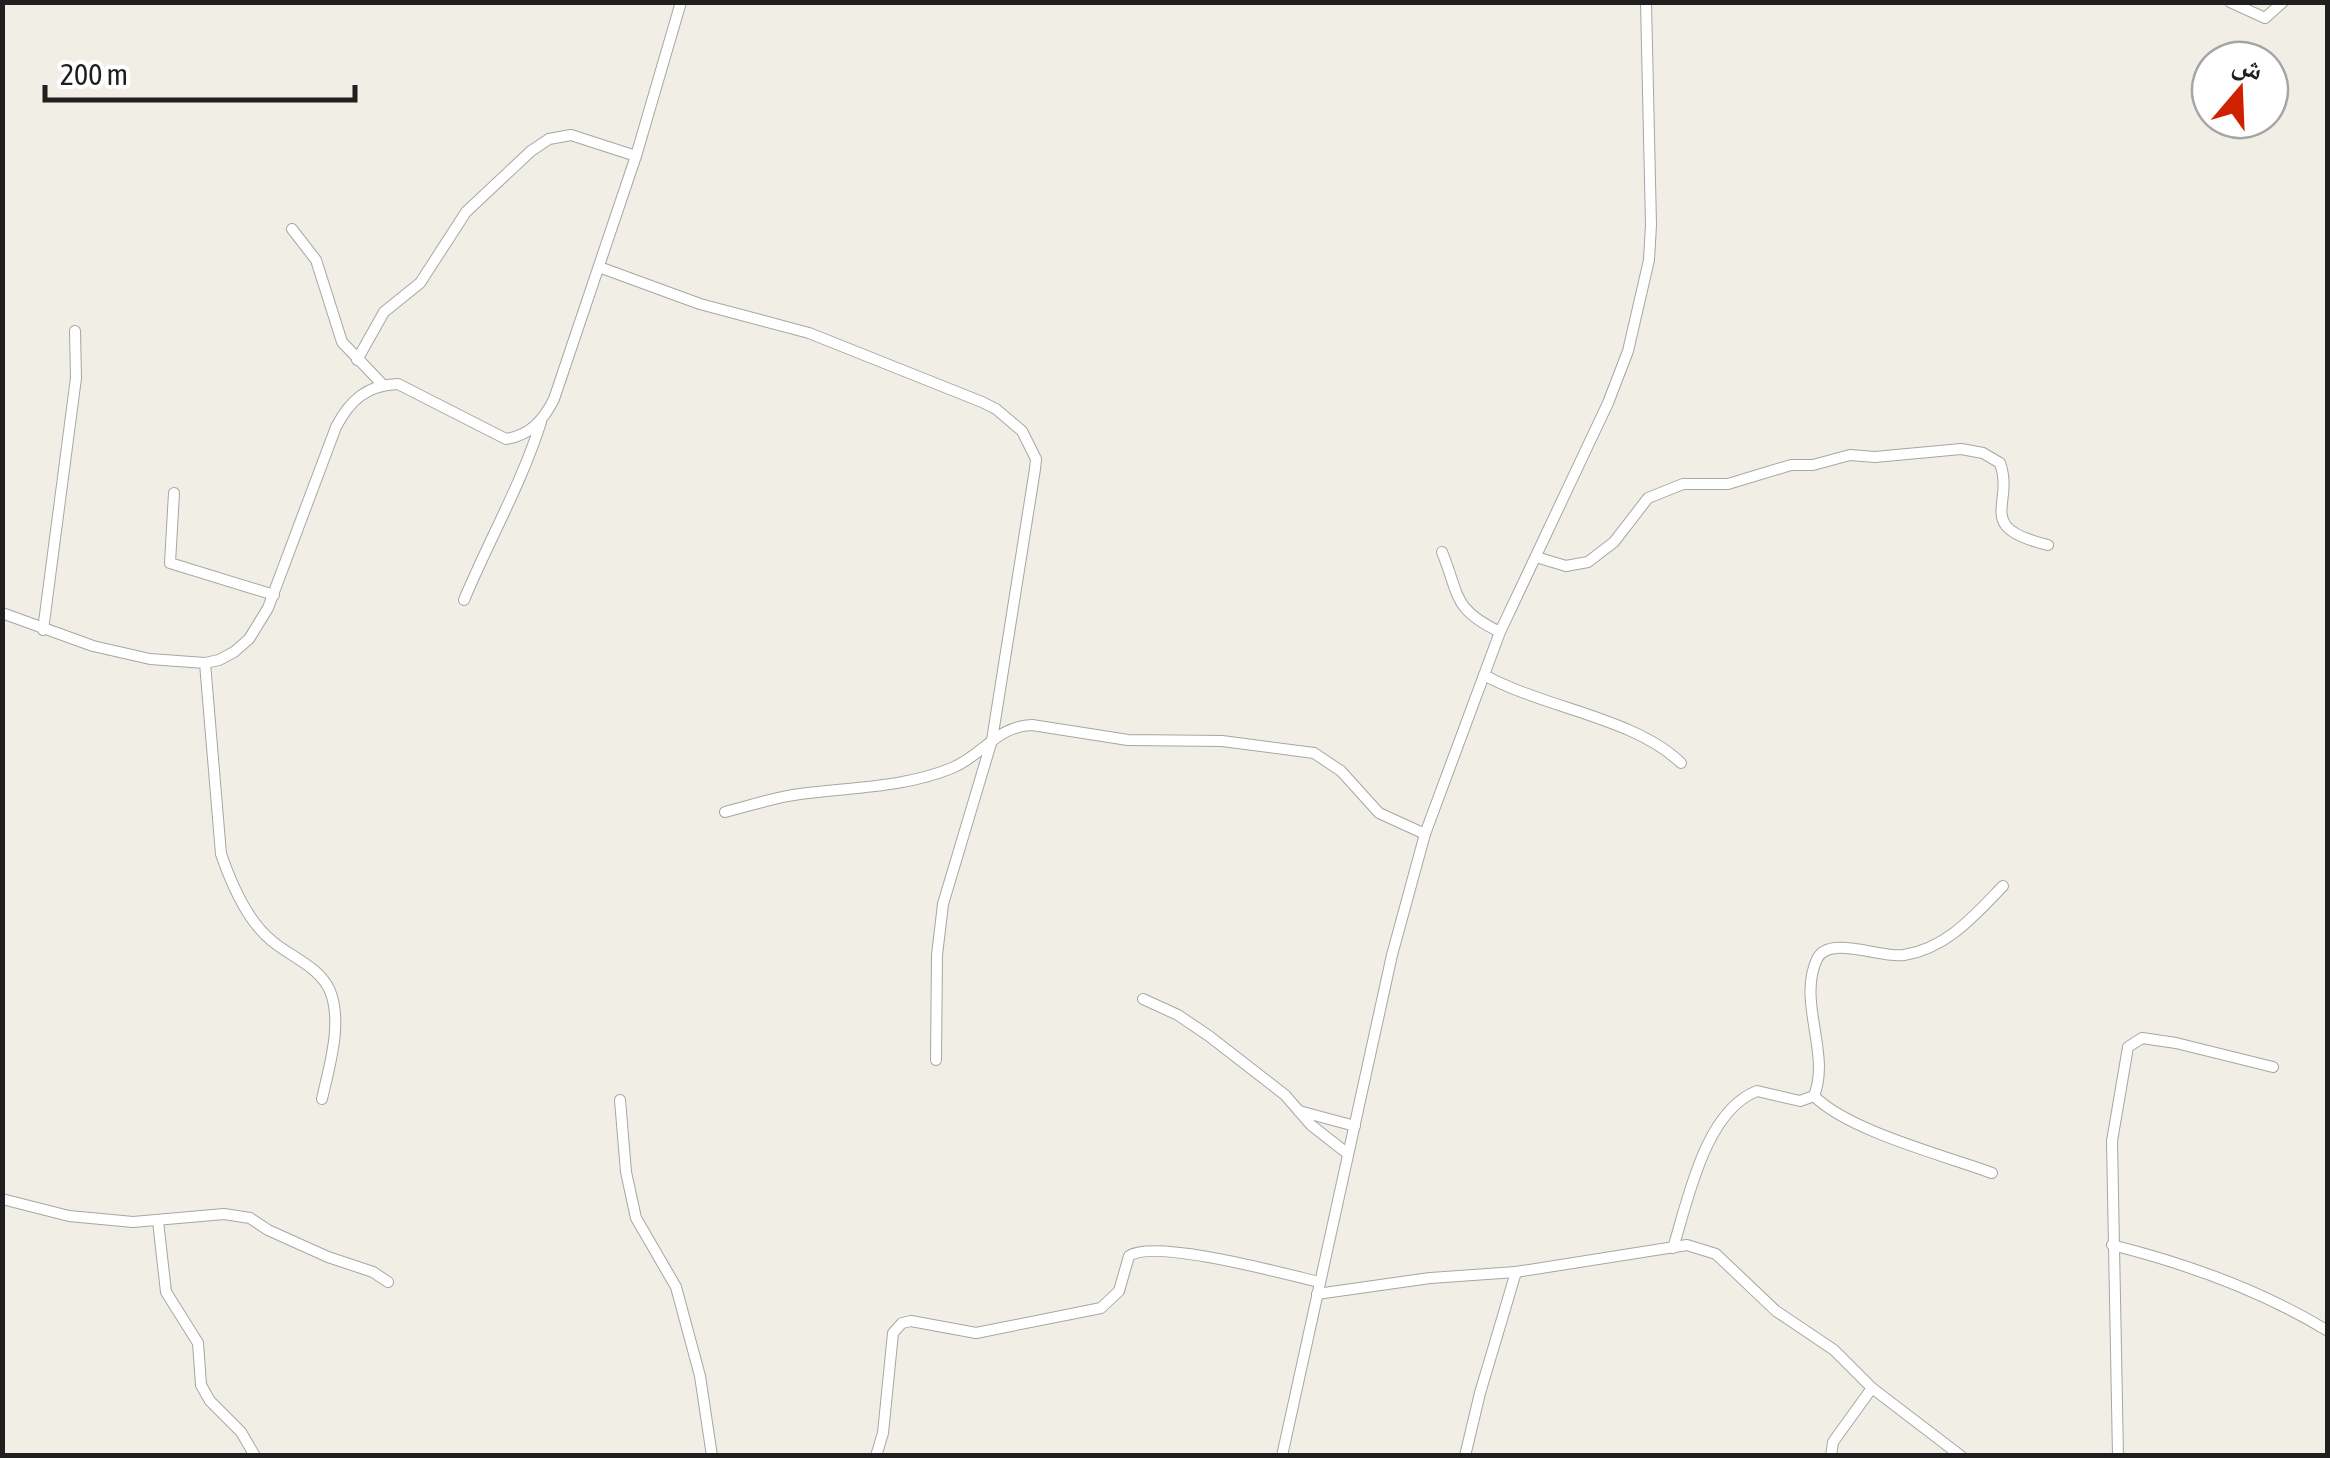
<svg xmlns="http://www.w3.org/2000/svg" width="2330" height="1458" viewBox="0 0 2330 1458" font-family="'Asap Condensed','Noto Naskh Arabic',sans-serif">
<rect width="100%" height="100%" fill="#f1efe5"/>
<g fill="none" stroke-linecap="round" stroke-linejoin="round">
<defs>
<g id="minor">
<polyline points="2230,2 2265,18 2283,2"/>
<polyline points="292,229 316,260 342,342 383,385"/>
<polyline points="599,267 700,304 809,333 982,402 996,409 1022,431 1036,459 1035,469 992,740 943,904 937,955 936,1060"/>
<polyline points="357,360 384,312 420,283 466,212 531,151 549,139 571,135 636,156"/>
<polyline points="174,493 170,563 274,595"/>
<path d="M 1442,552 C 1460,596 1452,609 1500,632"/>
<path d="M 1536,557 L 1566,566 L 1588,562 L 1614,542 L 1648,498 L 1683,484 L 1728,484 L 1791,465 L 1813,465 L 1850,455 L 1875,457 L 1961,449 L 1983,453 L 2000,463 C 2015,505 1973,527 2048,545"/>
<path d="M 464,600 C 489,540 521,485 541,422"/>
<path d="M 2,613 L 93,646 L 150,659 L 205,663 L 219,660 L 234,652 L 249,639 L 268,608 L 336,427 C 350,400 367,385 398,384 L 506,439 C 530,435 543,421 554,399 L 636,156 L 681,2"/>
<polyline points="43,630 76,378 75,331"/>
<path d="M 205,663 L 221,854 C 231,883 247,921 272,941 C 291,957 320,967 330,991 C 343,1023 329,1067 322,1099"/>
<path d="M 1484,675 C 1544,708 1635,718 1681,763"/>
<path d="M 725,812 C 749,806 775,797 800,794 C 851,787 903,788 952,768 C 983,755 997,726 1032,725 L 1128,740 L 1222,741 L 1314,753 L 1341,771 L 1379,813 L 1425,834"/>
<polyline points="1143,999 1178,1015 1209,1036 1285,1095 1311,1125 1348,1154"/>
<path d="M 1814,1096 C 1849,1131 1943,1155 1992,1173"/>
<polyline points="620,1100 626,1172 636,1218 676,1287 700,1376 712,1456"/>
<polyline points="1299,1111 1355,1126"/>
<polyline points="2,1199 69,1216 133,1222 224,1214 250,1218 268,1230 328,1257 373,1272 388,1282"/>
<polyline points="158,1221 166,1292 198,1343 201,1385 210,1401 241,1432 255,1456"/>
<path d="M 2112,1245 C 2188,1264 2261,1290 2328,1331"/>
<path d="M 1673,1248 C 1688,1200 1705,1111 1757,1091 L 1800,1101 L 1814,1096 C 1831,1053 1797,1002 1817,959 C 1829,934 1882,959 1904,955 C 1947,948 1974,916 2003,886"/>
<polyline points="1317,1294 1430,1278 1516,1272 1687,1245 1716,1254 1776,1311 1834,1350 1872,1388 1961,1456"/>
<path d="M 876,1456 L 883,1433 L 893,1333 L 902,1323 L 911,1321 L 976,1333 L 1101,1308 L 1119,1291 L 1129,1256 C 1154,1238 1285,1274 1319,1282"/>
<polyline points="1282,1456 1392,955 1425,834 1500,632 1608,403 1628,351 1649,260 1651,225 1646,2"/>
<polyline points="1465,1456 1480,1393 1516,1272"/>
<polyline points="1831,1456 1833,1442 1872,1388"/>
<polyline points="2118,1456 2112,1141 2128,1047 2142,1038 2176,1043 2273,1067"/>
</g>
</defs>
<use href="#minor" stroke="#a6a6a6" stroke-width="12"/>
<use href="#minor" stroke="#fff" stroke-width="10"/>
</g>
<rect width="2330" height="1458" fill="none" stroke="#1f1f1f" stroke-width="10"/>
<g transform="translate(2240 90) rotate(19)"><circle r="48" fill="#ffffff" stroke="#a5a5a5" stroke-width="2.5"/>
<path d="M0-8L18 38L0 25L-18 38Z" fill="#cf2100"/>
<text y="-15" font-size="28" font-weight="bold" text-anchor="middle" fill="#1f1f1f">ش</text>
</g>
<path d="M45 85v15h310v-15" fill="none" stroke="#1f1f1f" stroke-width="5"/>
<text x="60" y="85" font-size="30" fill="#1f1f1f" stroke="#ffffff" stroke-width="8" paint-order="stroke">200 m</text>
</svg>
